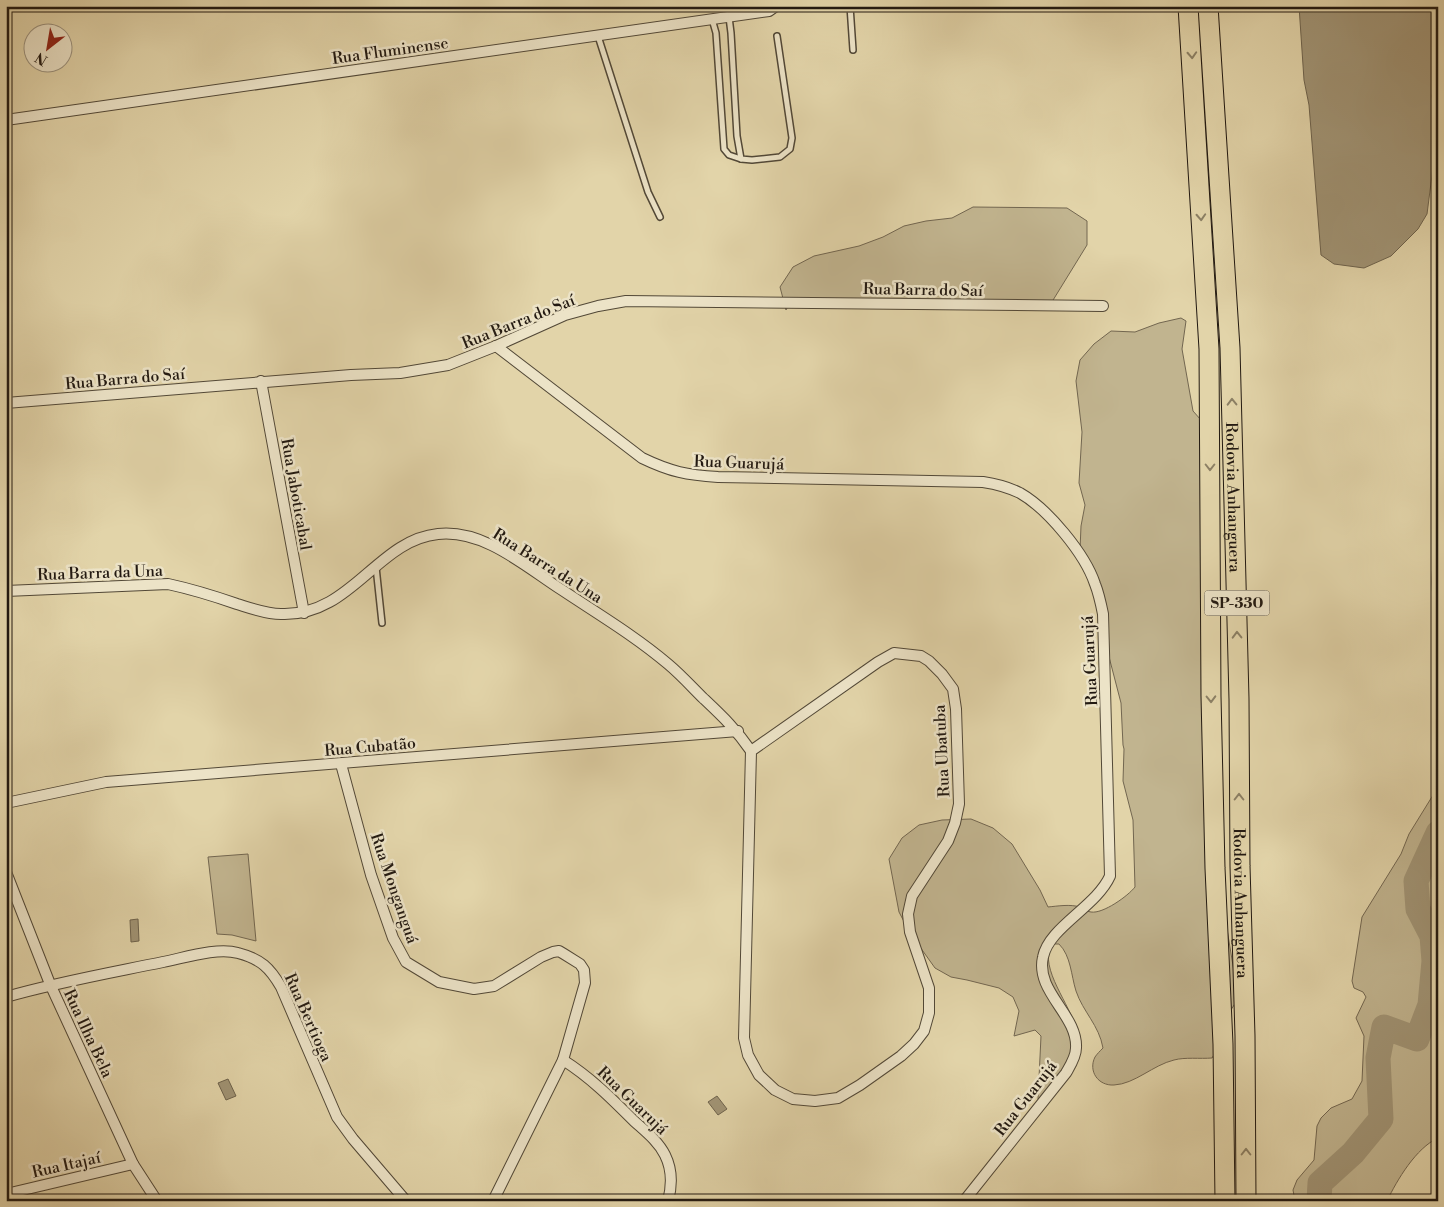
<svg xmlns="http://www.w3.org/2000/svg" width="1444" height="1207" viewBox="0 0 1444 1207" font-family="'Libre Bodoni',serif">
<rect width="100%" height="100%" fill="#e2d4a9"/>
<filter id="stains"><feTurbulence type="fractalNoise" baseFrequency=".004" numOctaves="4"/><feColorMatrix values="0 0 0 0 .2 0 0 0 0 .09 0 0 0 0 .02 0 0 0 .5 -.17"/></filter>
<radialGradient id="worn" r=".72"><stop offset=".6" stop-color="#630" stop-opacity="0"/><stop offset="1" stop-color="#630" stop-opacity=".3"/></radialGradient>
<g fill="#c1b48f" stroke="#726650">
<polygon points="973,207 1067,208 1087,221 1087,245 1050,305 788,306 786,310 780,287 793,267 814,256 859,246 883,237 904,226 926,221 952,218"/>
<path d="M 1181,318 L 1186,321 L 1182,349 L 1193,411 L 1201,420 L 1226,923 L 1237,990 L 1236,1002 L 1220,1027 L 1219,1046 L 1212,1058 C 1200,1059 1185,1057 1174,1060 C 1153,1065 1135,1084 1114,1085 C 1098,1086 1088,1071 1095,1057 C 1097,1054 1100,1051 1103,1048 C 1099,1025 1083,1012 1076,991 C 1071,975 1071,956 1059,944 L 1051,944 C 1039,970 1071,1004 1076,1030 C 1077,1037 1071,1057 1069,1064 C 1065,1075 1049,1091 1041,1101 L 1038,1099 L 1041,1036 L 1035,1030 L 1014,1036 L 1019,1011 L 1013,997 L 999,988 L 967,980 L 951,977 L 935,968 L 910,933 L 899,912 L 889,859 L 902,838 L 919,825 L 942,820 L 971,819 L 993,828 L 1012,844 L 1040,890 L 1048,907 C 1058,906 1070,904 1080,907 C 1083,908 1087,912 1091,912 C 1103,914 1128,896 1135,887 L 1133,820 L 1123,781 L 1124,749 L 1123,745 L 1121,703 L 1108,653 L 1099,644 L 1105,617 L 1080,550 L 1081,526 L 1085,505 L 1079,483 L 1082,432 L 1076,381 L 1080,360 L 1094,344 L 1111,331 L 1135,332 L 1159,323 Z"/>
<path d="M 1438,548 L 1438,623 C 1432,597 1428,573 1438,548 Z"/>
<path d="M 1438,787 L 1438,1138 C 1416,1148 1397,1180 1387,1201 L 1295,1201 L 1293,1190 L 1297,1180 L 1314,1160 L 1317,1126 L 1321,1118 L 1331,1108 L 1352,1099 L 1362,1081 L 1364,1036 L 1356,1018 L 1366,997 L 1363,992 L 1354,988 L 1352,981 L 1362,917 L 1401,854 L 1409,834 Z"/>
<polygon points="248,854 256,941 232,935 217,934 208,857"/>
</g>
<g fill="#a19475" stroke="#6e634d">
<polygon points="1299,6 1432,6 1436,74 1432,96 1435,116 1436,144 1427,214 1418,229 1391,256 1364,268 1334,264 1321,255 1309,105 1304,80"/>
<polygon points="138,919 139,941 131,942 130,920"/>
<polygon points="228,1079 236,1096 226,1100 218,1083"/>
<polygon points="717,1096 727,1109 718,1115 708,1102"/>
</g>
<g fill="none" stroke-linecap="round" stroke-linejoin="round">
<polyline stroke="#a19475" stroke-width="25" points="1319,1201 1320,1183 1353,1153 1381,1119 1378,1058 1384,1027 1417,1039 1430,1005 1434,961 1432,936 1418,909 1416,881 1438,833"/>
<defs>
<g id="service">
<polyline points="850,6 853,50"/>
<polyline points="729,17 731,33 737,136 741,159 752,160 780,157 790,149 792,138 777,36"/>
<polyline points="712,19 716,33 724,149 729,155 741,159"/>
<polyline points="598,36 648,192 660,217"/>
<polyline points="376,567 382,623"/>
</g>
<g id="minor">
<polyline points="6,120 769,11 776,6"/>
<path d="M 496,346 L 642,458 C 671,472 687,475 718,477 L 983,482 C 996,484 1008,487 1020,493 C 1048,509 1085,554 1095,584 C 1099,594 1101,604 1103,614 L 1110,876 C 1096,907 1049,927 1043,957 C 1035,992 1078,1015 1076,1048 C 1076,1057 1070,1066 1066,1073 L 964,1201"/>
<polyline points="261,381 304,613"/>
<polyline points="6,403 351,375 400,373 448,365 496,346 565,315 598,306 626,301 1103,306"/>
<path d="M 6,591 L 168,584 C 191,589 214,596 237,604 C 250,608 266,614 281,614 C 351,617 377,540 438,534 C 484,529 526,567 562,590 C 598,614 635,636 668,664 C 680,674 691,686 703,698 C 722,716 736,729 751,751"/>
<polygon points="894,653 921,656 929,661 942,674 953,689 956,709 959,804 955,823 948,841 912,896 908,914 910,932 929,988 929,1013 924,1031 914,1044 901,1056 860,1085 838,1098 815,1101 793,1099 775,1090 759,1075 748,1055 744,1038 751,751 878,662"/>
<polyline points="341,764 371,875 393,938 406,962 439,982 474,989 494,986 541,957 553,952 559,951 564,954 580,964 584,970 585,983 563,1060 493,1201"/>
<polyline points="6,803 106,782 738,731"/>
<polyline points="6,872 50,984 133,1164 157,1201"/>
<path d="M 6,997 C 58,982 110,973 163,962 C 184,958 217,947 238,953 C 261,959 270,968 281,987 L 337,1117 L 353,1139 L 406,1201"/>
<path d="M 563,1060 C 590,1077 611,1098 634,1121 C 645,1131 658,1141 665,1155 C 672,1169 672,1186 668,1201"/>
<polyline points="6,1194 133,1164"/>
</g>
<g id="motorway">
<polyline points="1188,6 1209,349 1211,696 1215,868 1223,1044 1225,1201"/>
<path id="s1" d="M 1208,6 L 1230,348 L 1239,699 L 1240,866 L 1245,1036 L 1246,1201"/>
</g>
</defs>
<use href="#service" stroke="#524837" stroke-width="8"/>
<use href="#minor" stroke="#524837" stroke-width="12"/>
<use href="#motorway" stroke="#221911" stroke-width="21"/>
<use href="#service" stroke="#ece3c7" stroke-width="5"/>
<use href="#minor" stroke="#ece3c7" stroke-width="10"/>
<use href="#motorway" stroke="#e2d4a9" stroke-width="19"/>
</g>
<defs><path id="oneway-chevron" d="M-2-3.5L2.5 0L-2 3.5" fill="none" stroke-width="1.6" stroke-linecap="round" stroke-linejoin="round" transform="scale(1.25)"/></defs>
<g stroke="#8c8065">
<use href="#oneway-chevron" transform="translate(1192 55) rotate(87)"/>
<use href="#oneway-chevron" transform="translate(1201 217) rotate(87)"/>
<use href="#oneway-chevron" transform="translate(1232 402) rotate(-91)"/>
<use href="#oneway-chevron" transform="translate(1210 467) rotate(90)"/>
<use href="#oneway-chevron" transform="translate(1237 635) rotate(-91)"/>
<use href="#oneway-chevron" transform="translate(1211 699) rotate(89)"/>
<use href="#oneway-chevron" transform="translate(1239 797) rotate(-90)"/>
<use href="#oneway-chevron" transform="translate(1246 1152) rotate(-90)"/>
</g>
<g text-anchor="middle" stroke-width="5" stroke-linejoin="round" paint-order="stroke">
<rect fill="#ece3c7" stroke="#5f5648" stroke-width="1" x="1204.5" y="590.5" width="65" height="25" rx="4"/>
<g font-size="15" font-weight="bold" fill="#221911">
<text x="1237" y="608">SP-330</text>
</g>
<g font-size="16" fill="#221911" stroke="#ece3c7">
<text transform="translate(390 50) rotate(-8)" y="6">Rua Fluminense</text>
<text transform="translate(923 289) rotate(1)" y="6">Rua Barra do Saí</text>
<text transform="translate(518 321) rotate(-22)" y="6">Rua Barra do Saí</text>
<text transform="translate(125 378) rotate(-5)" y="6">Rua Barra do Saí</text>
<text transform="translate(739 462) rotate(2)" y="6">Rua Guarujá</text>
<text transform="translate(297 494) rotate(80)" y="6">Rua Jaboticabal</text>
<text dy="6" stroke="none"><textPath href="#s1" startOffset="492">Rodovia Anhanguera</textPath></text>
<text transform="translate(548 565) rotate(32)" y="6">Rua Barra da Una</text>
<text transform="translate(100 572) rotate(-2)" y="6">Rua Barra da Una</text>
<text transform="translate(1089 661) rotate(-93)" y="6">Rua Guarujá</text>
<text transform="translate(370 746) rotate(-5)" y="6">Rua Cubatão</text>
<text transform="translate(941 751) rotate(-93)" y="6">Rua Ubatuba</text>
<text transform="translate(395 888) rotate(71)" y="6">Rua Monganguá</text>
<text dy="6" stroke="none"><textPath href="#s1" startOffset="898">Rodovia Anhanguera</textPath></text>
<text transform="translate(309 1017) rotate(66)" y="6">Rua Bertioga</text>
<text transform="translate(89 1033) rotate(65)" y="6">Rua Ilha Bela</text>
<text transform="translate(1025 1098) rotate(-52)" y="6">Rua Guarujá</text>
<text transform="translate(633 1100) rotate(44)" y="6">Rua Guarujá</text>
<text transform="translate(66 1164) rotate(-13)" y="6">Rua Itajaí</text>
</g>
</g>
<rect width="1444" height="1207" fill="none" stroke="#e2d4a9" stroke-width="25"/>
<rect x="8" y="8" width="1429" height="1192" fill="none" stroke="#221911" stroke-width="2.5"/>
<rect x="12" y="12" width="1419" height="1182" fill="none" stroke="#221911"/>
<g transform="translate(48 48) rotate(211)"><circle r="24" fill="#ece3c7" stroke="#9b927e"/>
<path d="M0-4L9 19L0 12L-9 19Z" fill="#8f2418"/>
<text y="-8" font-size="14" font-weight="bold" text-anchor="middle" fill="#221911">N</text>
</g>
<rect width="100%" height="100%" filter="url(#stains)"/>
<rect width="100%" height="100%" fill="url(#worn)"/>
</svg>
